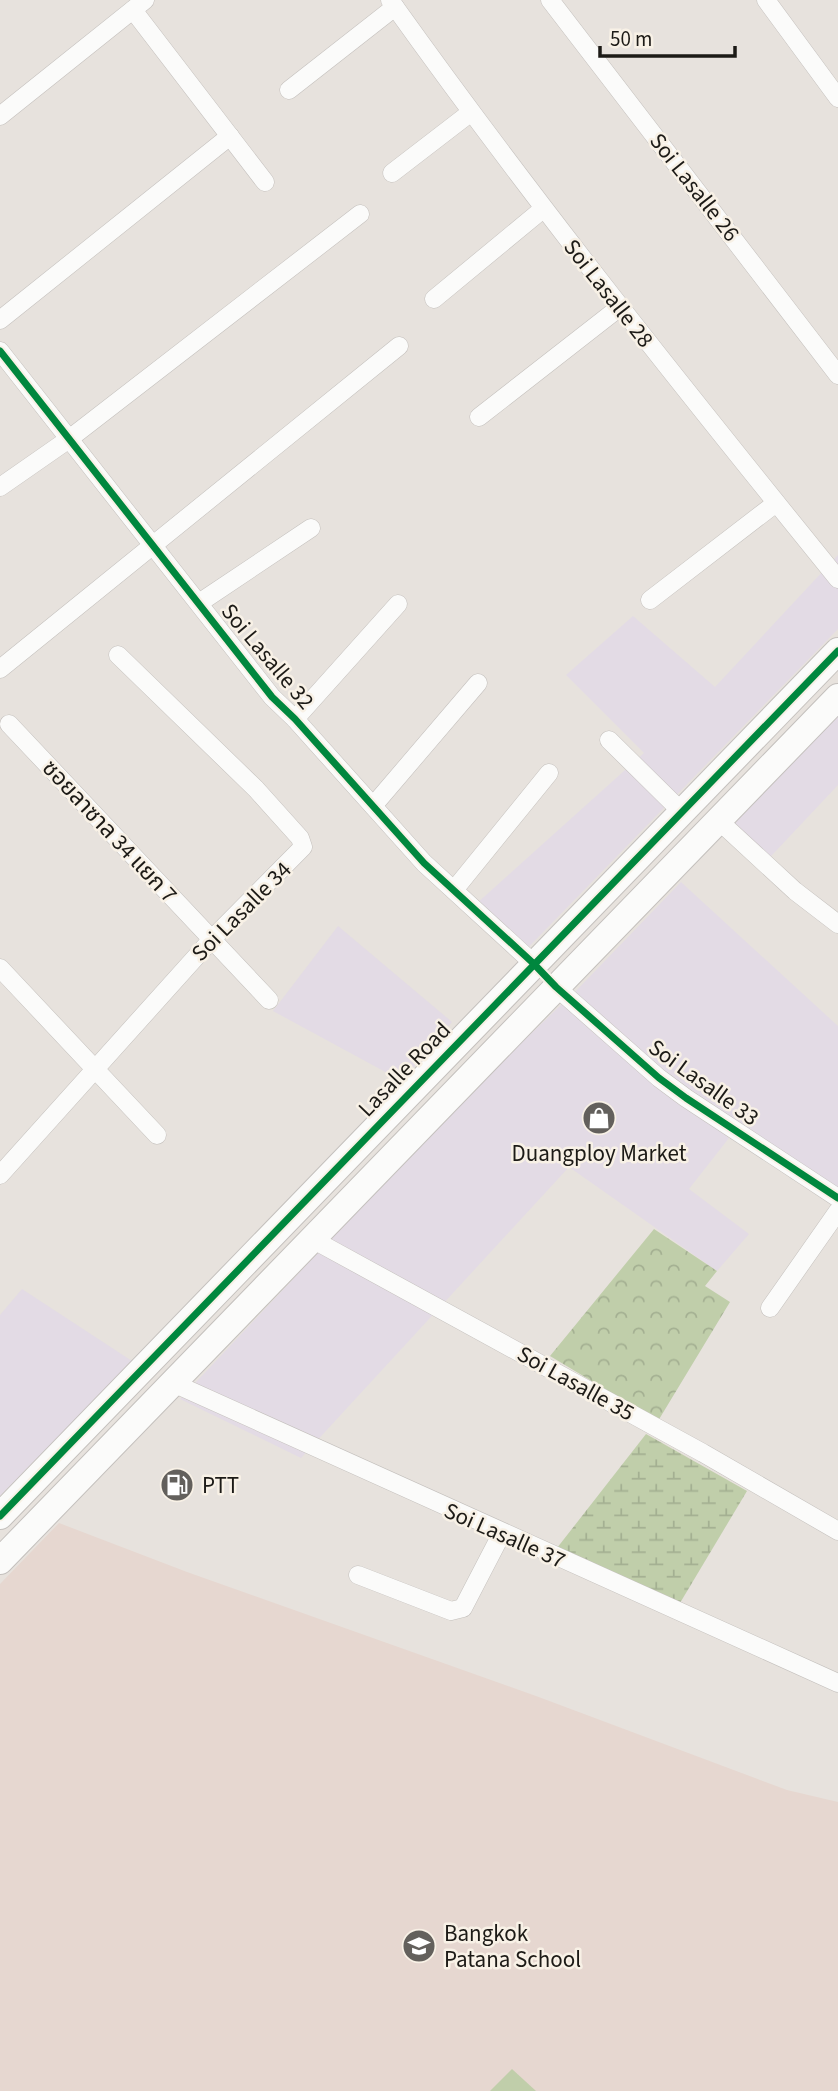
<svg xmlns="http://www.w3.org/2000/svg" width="838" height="2091" viewBox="0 0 838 2091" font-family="'Source Sans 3','Noto Sans Thai',sans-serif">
<defs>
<pattern id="forest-crowns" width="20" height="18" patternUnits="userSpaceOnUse" patternTransform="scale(1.75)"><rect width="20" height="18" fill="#c0ceaa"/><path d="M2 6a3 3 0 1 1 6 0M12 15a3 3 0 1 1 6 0" fill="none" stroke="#a4b092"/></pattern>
<pattern id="wetland-marsh" width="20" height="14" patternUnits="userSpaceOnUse" patternTransform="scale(1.75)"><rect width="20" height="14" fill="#c0ceaa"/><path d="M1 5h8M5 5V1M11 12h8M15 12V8" fill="none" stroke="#a4b092"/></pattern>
</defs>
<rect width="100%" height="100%" fill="#e7e2dd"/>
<g fill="#e3dbe5">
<polygon points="838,555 838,629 516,960 466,913 644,753 566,675 633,616 715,687"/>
<polygon points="838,711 838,785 760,868 719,832"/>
<polygon points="681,882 838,1026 838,1188 671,1081 573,994"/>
<polygon points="338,926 452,1022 402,1081 273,1011"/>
<polygon points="562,1004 729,1138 689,1189 749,1234 717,1271 569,1167 301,1458 180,1399 464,1098"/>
<polygon points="22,1289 132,1361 0,1496 0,1315"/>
</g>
<polygon fill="#e6d7d0" points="59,1523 187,1572 536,1696 787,1790 838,1802 838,2091 0,2091 0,1584"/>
<polygon fill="#c0ceaa" points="512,2069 536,2091 490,2091"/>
<polygon fill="url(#forest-crowns)" points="654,1229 717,1271 705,1286 730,1302 658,1421 550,1356"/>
<polygon fill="url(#wetland-marsh)" points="646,1434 747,1491 680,1603 557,1548"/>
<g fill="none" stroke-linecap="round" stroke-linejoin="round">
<defs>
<g id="street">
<path d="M 390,0 C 532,199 684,389 838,579"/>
<polyline points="550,0 838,375"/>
<polyline points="766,0 838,98"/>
<polyline points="133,10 265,182"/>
<polyline points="289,90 395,7"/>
<polyline points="0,116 145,0"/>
<polyline points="392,173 470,113"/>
<polyline points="434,299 543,209"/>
<polyline points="0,320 230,136"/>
<polyline points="0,351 272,697 295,719 424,863 533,963"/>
<polyline points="479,417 620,307"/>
<polyline points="0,487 69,439 360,214"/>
<polyline points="650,600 776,503"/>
<polyline points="199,603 311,528"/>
<polyline points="0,669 399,346"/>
<polyline points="295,719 398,604"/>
<polyline points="9,724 269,1000"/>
<polyline points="609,740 681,811"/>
<polyline points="373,806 478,683"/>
<polyline points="718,820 795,891 838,924"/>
<polyline points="454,890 549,773"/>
<polyline points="0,968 157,1135"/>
<polyline points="556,987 659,1078 686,1098 838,1198"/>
<polyline points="0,1175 212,939 303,847 300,838 256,789 118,655"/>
<polyline points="312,1239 703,1453 838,1531"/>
<polyline points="770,1308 838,1211"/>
<polyline points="173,1383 838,1683"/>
<polyline points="358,1575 451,1611 463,1608 502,1533"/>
</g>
<g id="secondary">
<polyline points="0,1516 838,651"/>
<polyline points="0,1561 838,697"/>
</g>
</defs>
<use href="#street" stroke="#c4c0bd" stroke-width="19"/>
<use href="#secondary" stroke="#c4c0bd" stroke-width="28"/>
<use href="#street" stroke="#fbfbfa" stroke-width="18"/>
<use href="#secondary" stroke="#fbfbfa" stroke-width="26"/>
<defs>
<g id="cycleway">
<polyline points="0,351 272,697 295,719 424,863 533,963 556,987 659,1078 686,1098 838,1198"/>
<polyline points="0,1516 838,651"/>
</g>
</defs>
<use href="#cycleway" stroke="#f8f1e6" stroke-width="11"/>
<use href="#cycleway" stroke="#00873e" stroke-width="7"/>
</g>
<defs>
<symbol id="shop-disc" viewBox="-11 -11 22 22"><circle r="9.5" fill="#63605c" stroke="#f8f1e6"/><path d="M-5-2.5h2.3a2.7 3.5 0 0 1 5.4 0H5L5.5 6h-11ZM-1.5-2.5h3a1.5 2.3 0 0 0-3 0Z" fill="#fff"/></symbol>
<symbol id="fuel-disc" viewBox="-11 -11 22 22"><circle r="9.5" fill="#63605c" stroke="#f8f1e6"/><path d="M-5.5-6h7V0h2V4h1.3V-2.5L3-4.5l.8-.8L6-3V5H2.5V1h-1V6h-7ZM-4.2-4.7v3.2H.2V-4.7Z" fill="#fff"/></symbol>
<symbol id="school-disc" viewBox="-11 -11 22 22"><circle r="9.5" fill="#63605c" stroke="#f8f1e6"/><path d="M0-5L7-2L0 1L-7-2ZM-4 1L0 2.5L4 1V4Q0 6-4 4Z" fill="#fff"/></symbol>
</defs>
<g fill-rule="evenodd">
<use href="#shop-disc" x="580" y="1099" width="38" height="38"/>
<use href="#fuel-disc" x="158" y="1466" width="38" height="38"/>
<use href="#school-disc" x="400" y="1927" width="38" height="38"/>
</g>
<g text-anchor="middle" stroke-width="5" stroke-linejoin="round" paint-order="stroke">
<g font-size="23" fill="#1c1a16" stroke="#f8f1e6">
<text transform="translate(695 187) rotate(52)" y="8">Soi Lasalle 26</text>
<text transform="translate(609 293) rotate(52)" y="8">Soi Lasalle 28</text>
<text transform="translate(268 656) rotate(50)" y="8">Soi Lasalle 32</text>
<text transform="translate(110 831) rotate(47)" y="8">ซอยลาซาล 34 แยก 7</text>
<text transform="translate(241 911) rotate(-45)" y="8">Soi Lasalle 34</text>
<text transform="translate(404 1069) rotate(-46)" y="8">Lasalle Road</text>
<text transform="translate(704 1082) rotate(36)" y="8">Soi Lasalle 33</text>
<text transform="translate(576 1383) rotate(29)" y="8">Soi Lasalle 35</text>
<text transform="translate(505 1535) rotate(24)" y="8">Soi Lasalle 37</text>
</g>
<g font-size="23" fill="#1c1a16" stroke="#f8f1e6" text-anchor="start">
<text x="599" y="1161" text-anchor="middle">Duangploy Market</text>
<text x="202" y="1493">PTT</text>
<text x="444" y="1941">Bangkok<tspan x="444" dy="26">Patana School</tspan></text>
</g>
</g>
<path d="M600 46v10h135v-10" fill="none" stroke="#1c1a16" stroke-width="3.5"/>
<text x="610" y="46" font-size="21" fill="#1c1a16" stroke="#f8f1e6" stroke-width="5" paint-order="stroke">50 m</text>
</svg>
